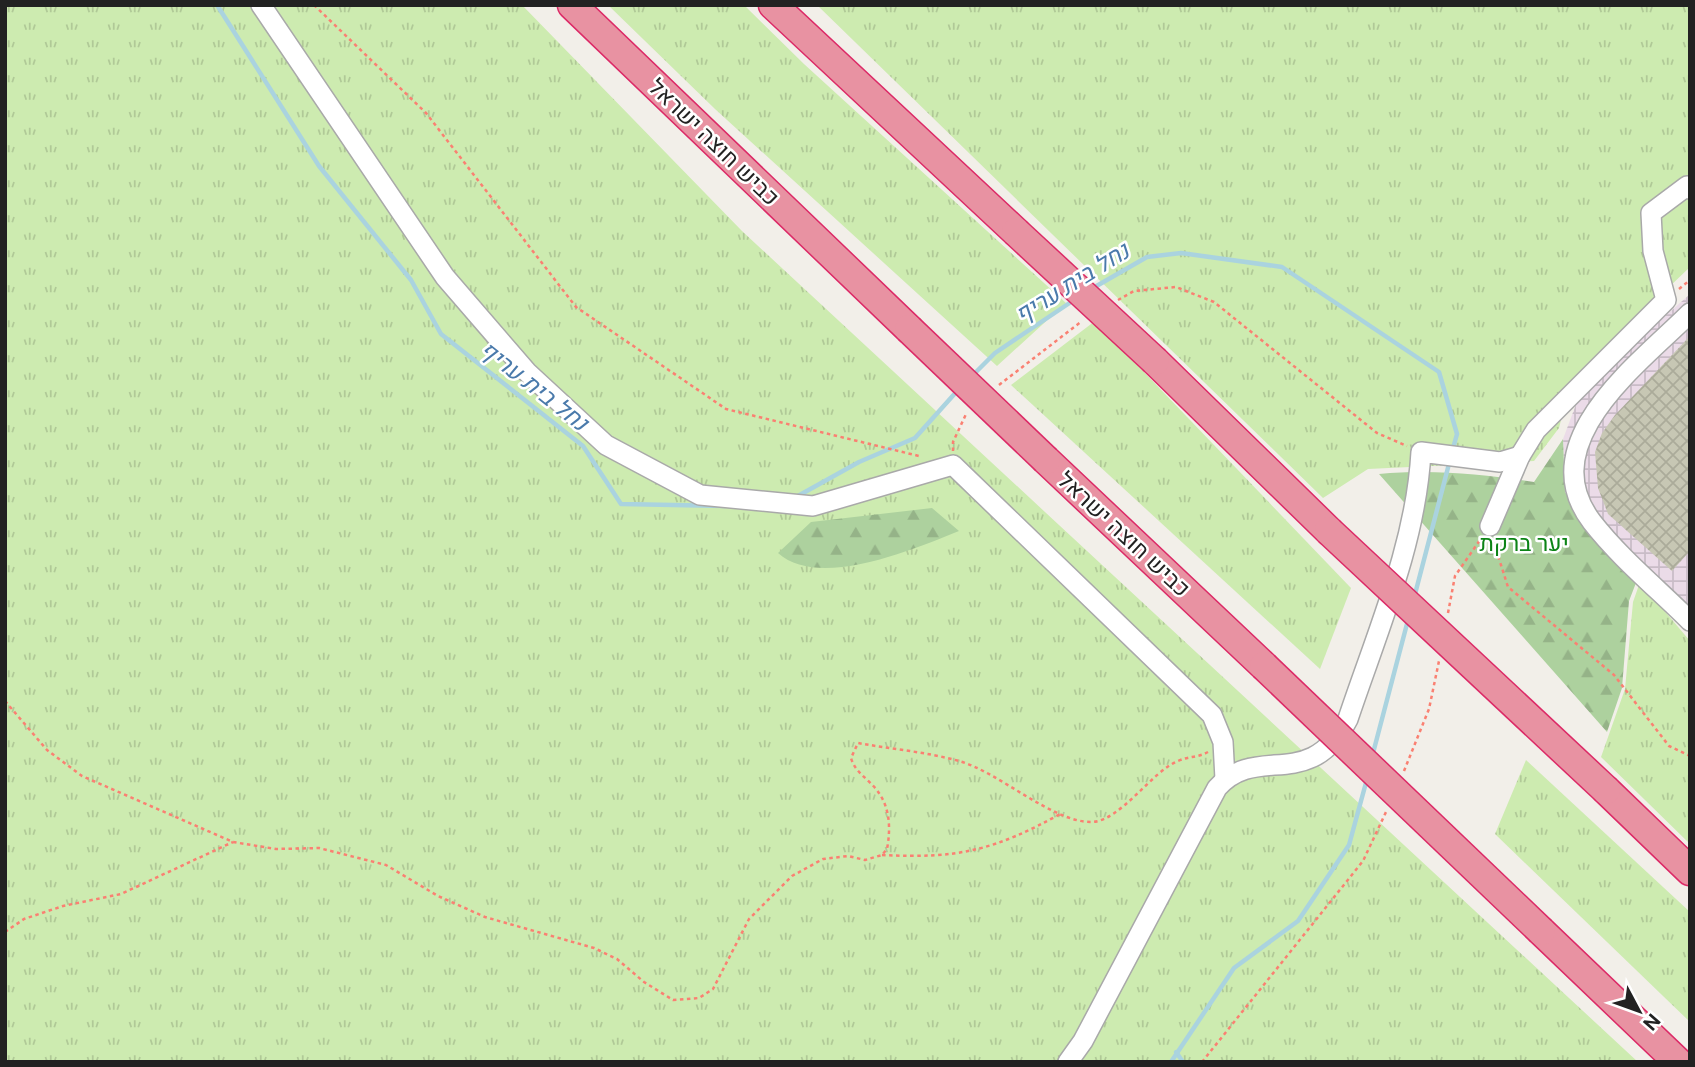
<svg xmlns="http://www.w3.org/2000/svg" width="1695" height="1067" viewBox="0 0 1695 1067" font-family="'Public Sans',Heebo,sans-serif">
<defs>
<pattern id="industrial-grid" width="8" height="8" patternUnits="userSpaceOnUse" patternTransform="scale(1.75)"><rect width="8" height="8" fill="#ebdbe8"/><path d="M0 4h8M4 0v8" fill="none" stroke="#c9bcc7"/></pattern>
<pattern id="construction-cross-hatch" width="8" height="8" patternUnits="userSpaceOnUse" patternTransform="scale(1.75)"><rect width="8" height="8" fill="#c7c7b4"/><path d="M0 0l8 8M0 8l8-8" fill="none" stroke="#abab9a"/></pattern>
<pattern id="grass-tufts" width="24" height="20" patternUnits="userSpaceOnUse" patternTransform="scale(1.75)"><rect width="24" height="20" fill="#cdebb0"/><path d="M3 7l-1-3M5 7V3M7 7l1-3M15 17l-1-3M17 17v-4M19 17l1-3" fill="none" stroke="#b0c997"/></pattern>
<pattern id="forest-firs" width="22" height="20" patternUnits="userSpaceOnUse" patternTransform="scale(1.75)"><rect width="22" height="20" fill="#add19e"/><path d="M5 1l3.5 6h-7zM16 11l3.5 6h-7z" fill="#95b388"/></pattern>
</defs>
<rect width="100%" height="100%" fill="#f2efe9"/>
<polygon fill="url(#industrial-grid)" points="1690,294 1690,632 1639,575 1587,526 1565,492 1563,439 1581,391"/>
<polygon fill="url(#construction-cross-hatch)" points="1690,336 1690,551 1672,571 1608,514 1598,488 1595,452 1602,433 1615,415"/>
<g fill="url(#grass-tufts)">
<polygon points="5,5 522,5 742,231 1638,1062 5,1062"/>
<polygon points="608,5 744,5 804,64 1066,303 997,366 715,109"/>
<polygon points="817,5 1690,5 1690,267 1571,381 1559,428 1534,461 1368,469 1323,498"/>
<polygon points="1095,321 1351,588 1320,669 1011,385"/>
<polygon points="1640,582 1690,641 1690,844 1601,757 1625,689 1633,602"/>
<polygon points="1526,760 1690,912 1690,1022 1495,834"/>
</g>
<g fill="url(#forest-firs)">
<path d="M 1563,439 L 1565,492 L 1587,526 L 1639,575 L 1629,601 L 1622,688 L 1607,732 L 1379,474 C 1432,469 1482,474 1534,482 Z"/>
<path d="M 932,508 L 959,531 C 914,549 819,590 778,553 L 811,522 Z"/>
</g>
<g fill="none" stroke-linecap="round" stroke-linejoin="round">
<g stroke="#aad3df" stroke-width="4.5">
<polyline points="217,5 319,166 411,280 441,334 583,446 621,504 725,506"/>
<polyline points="1093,288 1147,257 1181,253 1282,267 1439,372 1457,434 1452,452"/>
<polyline points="972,376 995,353 1074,300"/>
<polyline points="796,497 859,462 915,438 958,390"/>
<polyline points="1414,598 1450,460"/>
<polyline points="1372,757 1408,620"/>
<polyline points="1176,1052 1183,1062"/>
<polyline points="1171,1062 1234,968 1298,921 1349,845 1367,779"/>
</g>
<defs>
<g id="minor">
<polyline points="261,5 445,277 527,372 606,445 700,495 813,506 953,465 1212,715 1223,742 1225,779"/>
<path d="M 1690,313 C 1639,364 1531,442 1592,522 C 1620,558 1658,589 1690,621"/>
<polyline points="1490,526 1520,456 1536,430 1666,300 1653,251 1651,213 1687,186 1690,189"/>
<path d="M 1068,1062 L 1083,1041 L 1217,788 C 1258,742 1309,794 1348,719 C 1377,632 1416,544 1421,452 L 1500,462 L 1520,456"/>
</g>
<g id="highway">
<polyline points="572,5 909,329"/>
<polyline points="773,5 1016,232"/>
<polyline points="1155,361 1329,531"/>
<polyline points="1046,460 1264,666"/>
<polyline points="1606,790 1690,871"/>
<polyline points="1541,931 1678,1062"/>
</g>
</defs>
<use href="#minor" stroke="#a9a9a9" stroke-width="22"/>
<use href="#highway" stroke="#dc2a67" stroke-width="31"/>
<g stroke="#fa8072" stroke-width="2.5" stroke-dasharray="3.5 3.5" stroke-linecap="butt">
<polyline points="314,5 426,113 576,307 726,409 919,456"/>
<polyline points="1679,289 1690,280"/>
<polyline points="1118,300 1134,291 1176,287 1214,302 1377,433 1407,446"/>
<polyline points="999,385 1082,321"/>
<polyline points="953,451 953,442 967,412"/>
<polyline points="1494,543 1508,587 1614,675 1669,746 1690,756"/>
<polyline points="1448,613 1455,576 1480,540"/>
<path d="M 5,701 L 47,750 L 82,776 L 233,842 L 276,849 L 319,848 L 386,865 L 438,896 L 485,917 L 594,948 L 617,959 L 644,982 L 673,1000 L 699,998 L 713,989 L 749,919 L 792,876 L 823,859 L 848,856 L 865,860 L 882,855 L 887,849 C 891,828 890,806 876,789 C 867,778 855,772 851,758 L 858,743 C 891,749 927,752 959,761 C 999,772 1052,822 1091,822 C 1120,822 1152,771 1178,761 C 1189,756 1197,758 1208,752"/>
<polyline points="1404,771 1429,709 1439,661"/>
<path d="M 882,855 C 959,859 995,850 1062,813"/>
<polyline points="5,932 24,919 63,906 121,894 233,842"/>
<polyline points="1202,1062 1363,861 1386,812"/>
</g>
<use href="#minor" stroke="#fff" stroke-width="19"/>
<use href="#highway" stroke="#e892a2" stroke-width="28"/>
<defs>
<g id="highway-bridge">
<polyline points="1016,232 1155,361"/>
<polyline points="909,329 1046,460"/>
<polyline points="1329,531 1606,790"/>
<polyline points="1264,666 1541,931"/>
</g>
</defs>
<use href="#highway-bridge" stroke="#dc2a67" stroke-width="31" stroke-linecap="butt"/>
<use href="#highway-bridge" stroke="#e892a2" stroke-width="28"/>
</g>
<g text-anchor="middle" stroke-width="5" stroke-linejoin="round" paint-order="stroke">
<g font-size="23" fill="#222" stroke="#fff">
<text transform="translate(714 142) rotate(44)" y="8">כביש חוצה ישראל</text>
<text transform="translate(1124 534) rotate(43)" y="8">כביש חוצה ישראל</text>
</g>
<g font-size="23" fill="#0c8416" stroke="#fff">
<text x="1524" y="551">יער ברקת</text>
</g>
<g font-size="24" font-style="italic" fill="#4a7aab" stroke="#fff">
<text transform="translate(1072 283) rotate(-32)" y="8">נחל בית עריף</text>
<text transform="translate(534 386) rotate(38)" y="8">נחל בית עריף</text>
</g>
</g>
<rect width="1695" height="1067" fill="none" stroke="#222222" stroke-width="14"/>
<g transform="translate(1639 1011) rotate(131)" stroke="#ffffff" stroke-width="5" paint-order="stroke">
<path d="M0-5L12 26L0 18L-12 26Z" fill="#222222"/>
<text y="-10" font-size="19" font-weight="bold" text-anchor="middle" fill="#222222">N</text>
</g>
</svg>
